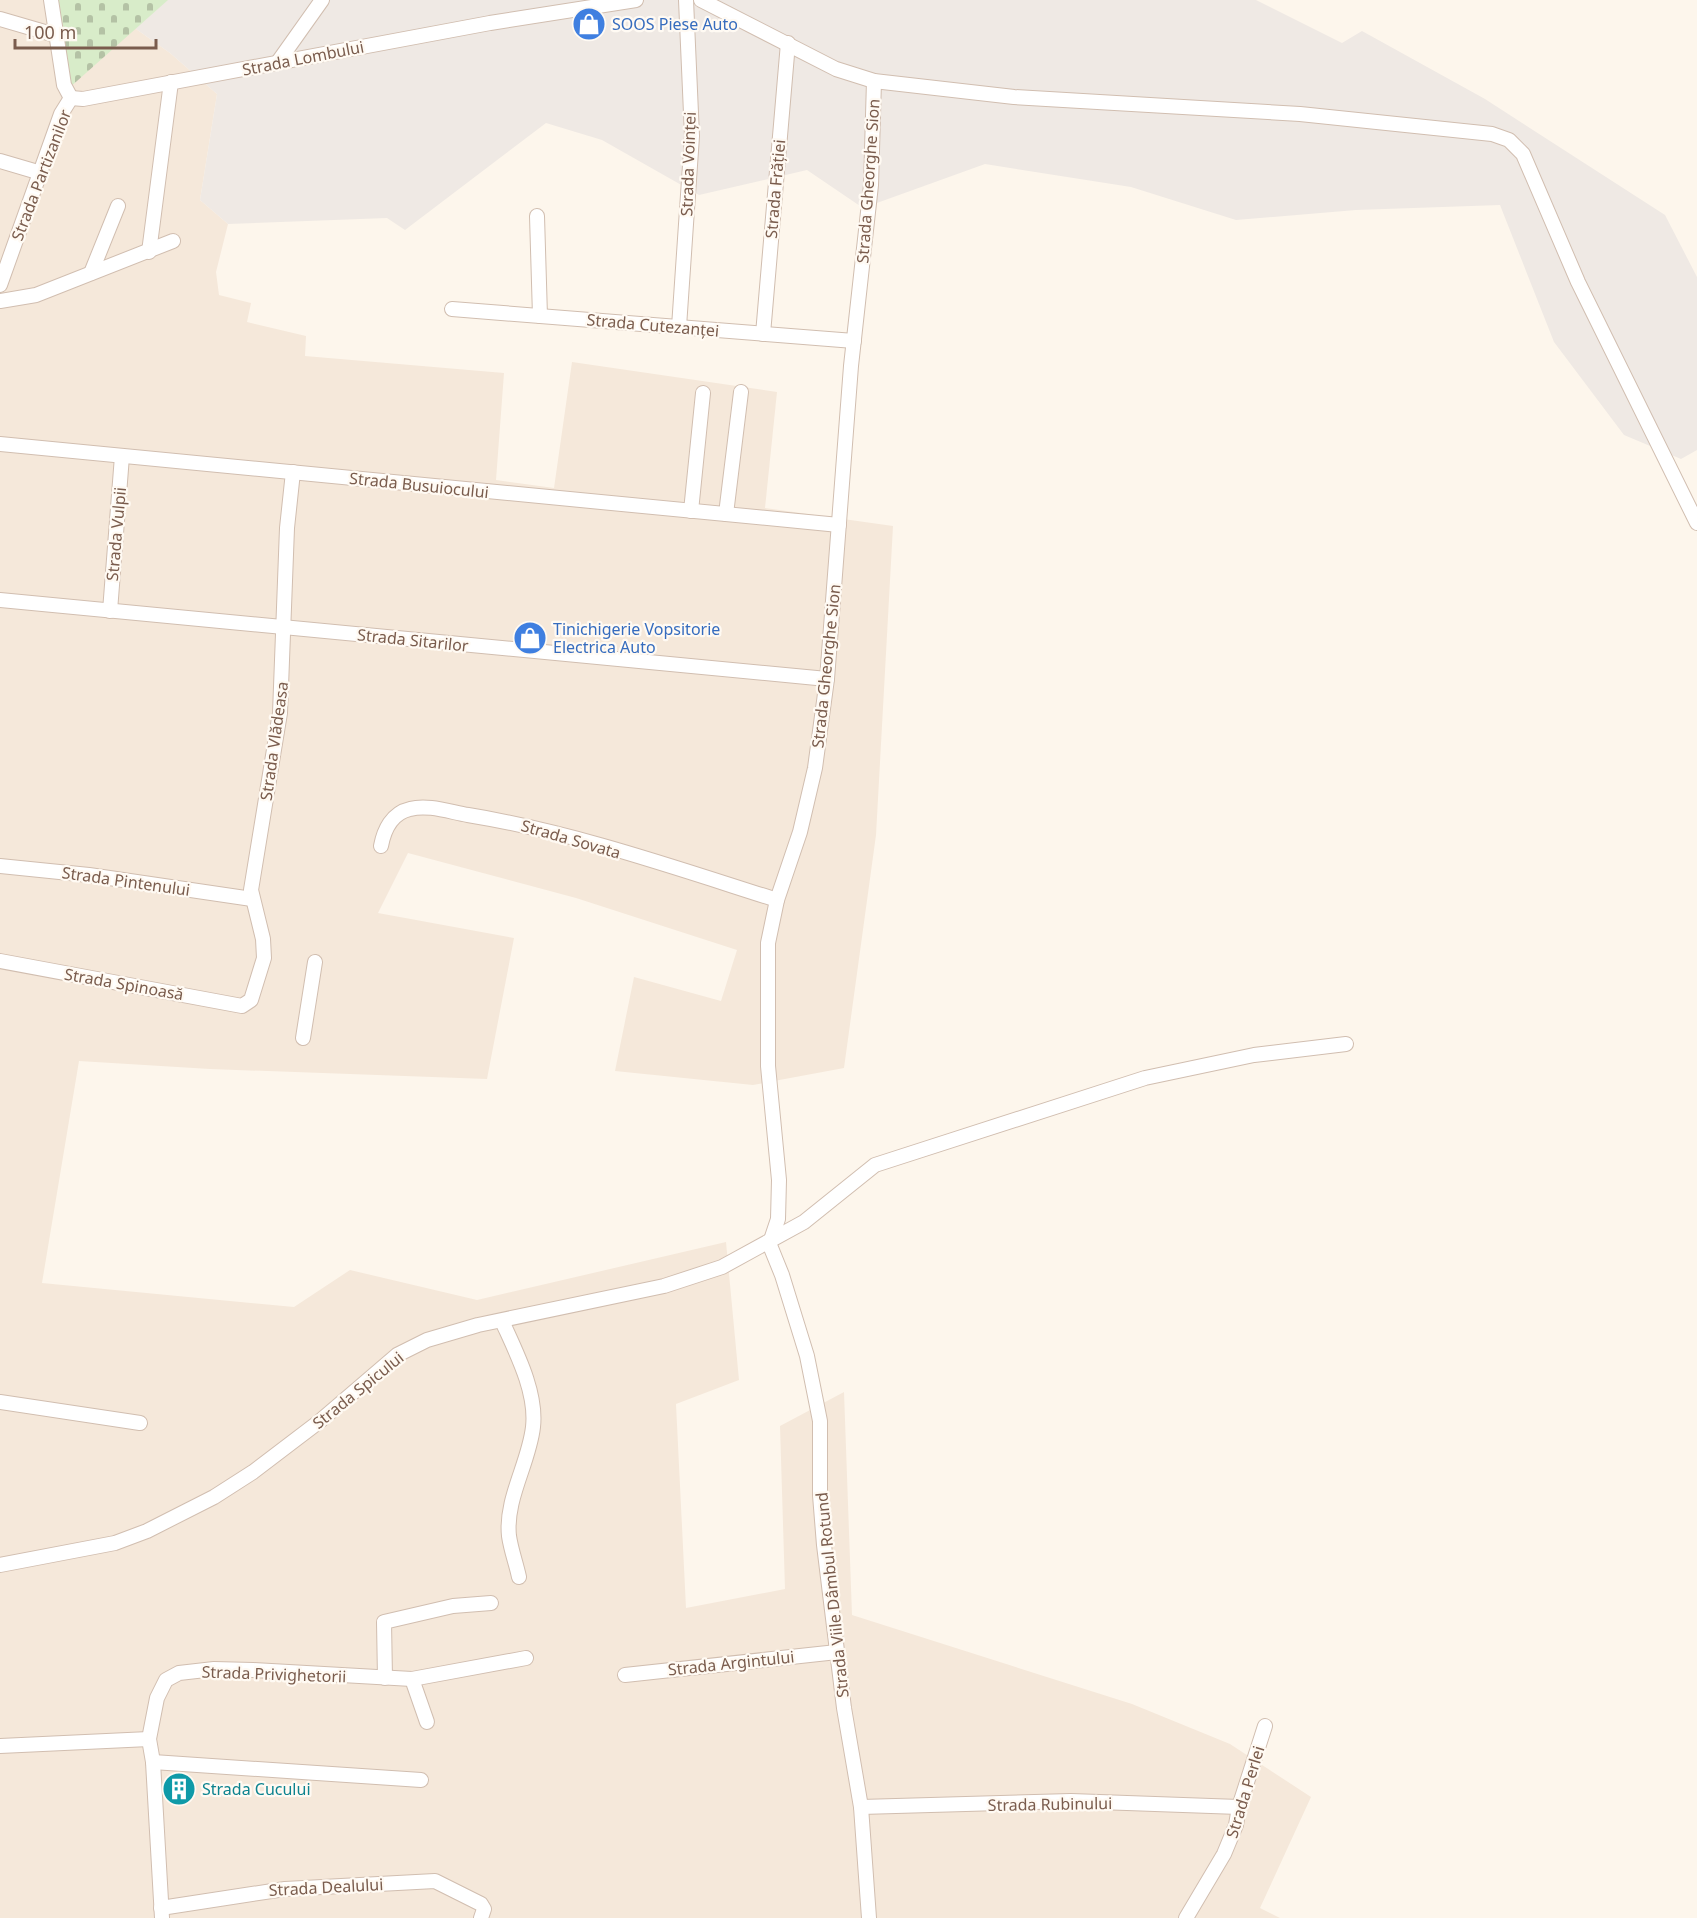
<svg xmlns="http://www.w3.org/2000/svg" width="1697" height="1918" viewBox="0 0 1697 1918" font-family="'Noto Sans',sans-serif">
<defs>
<pattern id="cemetery-stones" width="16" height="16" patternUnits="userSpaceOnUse" patternTransform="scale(1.5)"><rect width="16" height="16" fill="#d8ecc9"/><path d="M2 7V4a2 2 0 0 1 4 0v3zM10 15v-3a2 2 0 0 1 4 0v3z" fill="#b4c2a5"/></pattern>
</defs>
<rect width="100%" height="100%" fill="#fdf6ec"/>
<polygon fill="#f5e8da" points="0,0 95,0 170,53 217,94 200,200 228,224 216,272 219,295 251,303 247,322 306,336 305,356 504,373 496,480 554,488 572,362 777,392 765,508 893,526 876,835 844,1068 753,1085 615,1071 634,977 721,1001 737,950 576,898 408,853 378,913 514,938 487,1079 210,1069 79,1061 42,1283 294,1307 350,1270 477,1300 726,1242 739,1380 676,1404 686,1608 785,1589 780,1426 844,1392 852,1615 1132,1704 1230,1744 1311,1797 1260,1908 1280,1918 0,1918"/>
<polygon fill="#efe9e4" points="95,0 1256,0 1342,43 1362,31 1485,99 1665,215 1697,277 1697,450 1681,459 1624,435 1554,342 1500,205 1356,210 1236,220 1131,187 985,164 863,208 807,170 699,195 602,140 546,123 405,230 387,218 228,224 200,200 217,94 170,53"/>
<polygon fill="url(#cemetery-stones)" points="58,0 168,0 68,89"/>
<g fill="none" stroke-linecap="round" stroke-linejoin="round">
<defs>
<g id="minor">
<polyline points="51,0 64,85 71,98"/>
<polyline points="701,0 836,69 874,81 1014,97 1300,114 1492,134 1509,140 1523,154 1578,282 1697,523"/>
<polyline points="0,19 55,35"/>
<polyline points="278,62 322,0"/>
<polyline points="71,98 83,99 490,23 636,0"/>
<polyline points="0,161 41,173"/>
<polyline points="537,216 540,316"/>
<polyline points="149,252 171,82"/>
<polyline points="91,273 118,206"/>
<polyline points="0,285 61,114 71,98"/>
<polyline points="0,301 36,295 173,241"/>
<polyline points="452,309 854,341"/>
<polyline points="679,327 692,136 686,0"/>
<polyline points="763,334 788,43"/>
<polyline points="0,444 839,525"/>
<polyline points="691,511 703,393"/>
<polyline points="726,514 741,392"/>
<polyline points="0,600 827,679"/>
<polyline points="110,611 122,456"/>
<path d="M 381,846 C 384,830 392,813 410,809 C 428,804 450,812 468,815 C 573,832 676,868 777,900"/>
<polyline points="0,866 89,875 252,899"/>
<polyline points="0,961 242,1006 251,1000 264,958 263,939 251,890 280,713 287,528 293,472"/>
<polyline points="303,1038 315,962"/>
<polyline points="771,1240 778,1219 779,1180 768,1066 768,943 777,900 800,832 815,768 827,679 851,366 871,185 874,81"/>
<polyline points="769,1243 782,1275 807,1356 820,1421 820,1495 824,1545 844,1708 861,1807 869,1918"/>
<path d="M 502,1321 C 516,1352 537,1392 533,1427 C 529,1463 505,1499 509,1536 C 511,1550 516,1563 519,1577"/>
<polyline points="0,1402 140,1423"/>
<polyline points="0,1565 115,1543 147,1531 214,1497 253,1472 320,1421 397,1355 427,1340 478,1325 664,1286 722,1267 804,1222 875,1165 1145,1078 1254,1055 1346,1044"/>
<polyline points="625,1675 837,1652"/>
<polyline points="385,1678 384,1622 453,1606 491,1603"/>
<polyline points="412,1679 427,1722"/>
<polyline points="0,1746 149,1739"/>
<polyline points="153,1762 421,1780"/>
<polyline points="861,1807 1071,1801 1239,1807"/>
<polyline points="161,1908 285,1889 435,1881 481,1904 484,1909 481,1918"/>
<polyline points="162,1918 153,1762 149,1739 157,1698 166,1680 179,1673 214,1669 253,1670 412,1679 526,1658"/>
<polyline points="1186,1918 1224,1854 1236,1825 1239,1807 1265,1726"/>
</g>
</defs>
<use href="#minor" stroke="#d1beb0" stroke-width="16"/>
<use href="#minor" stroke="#fff" stroke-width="14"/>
</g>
<defs>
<symbol id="shop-disc" viewBox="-11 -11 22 22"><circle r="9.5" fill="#3f7fe0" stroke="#fffaf3"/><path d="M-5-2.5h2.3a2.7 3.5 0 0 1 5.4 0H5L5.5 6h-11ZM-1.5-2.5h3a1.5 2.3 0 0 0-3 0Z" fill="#fff"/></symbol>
<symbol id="building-disc" viewBox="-11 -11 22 22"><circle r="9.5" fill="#0f9aa8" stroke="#fffaf3"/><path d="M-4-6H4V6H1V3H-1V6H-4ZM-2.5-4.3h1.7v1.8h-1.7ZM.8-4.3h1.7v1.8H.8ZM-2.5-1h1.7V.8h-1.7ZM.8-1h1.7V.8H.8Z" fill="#fff"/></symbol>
</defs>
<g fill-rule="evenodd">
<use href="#shop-disc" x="570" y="5" width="38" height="38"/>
<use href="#shop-disc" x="511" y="619" width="38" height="38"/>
<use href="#building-disc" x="160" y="1770" width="38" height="38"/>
</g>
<g text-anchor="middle" stroke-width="4.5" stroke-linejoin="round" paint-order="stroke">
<g font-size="16" fill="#366cbe" stroke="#fffaf3" text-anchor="start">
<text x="612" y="30">SOOS Piese Auto</text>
<text x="553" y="635">Tinichigerie Vopsitorie<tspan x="553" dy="18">Electrica Auto</tspan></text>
</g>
<g font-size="16" fill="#7a5c4d" stroke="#fffaf3">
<text transform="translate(303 58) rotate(-11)" y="6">Strada Lombului</text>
<text transform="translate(688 164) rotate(-88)" y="6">Strada Voinței</text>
<text transform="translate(41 175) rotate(-69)" y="6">Strada Partizanilor</text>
<text transform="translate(868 181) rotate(-86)" y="6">Strada Gheorghe Sion</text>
<text transform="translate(775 189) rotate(-85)" y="6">Strada Frăției</text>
<text transform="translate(653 325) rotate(5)" y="6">Strada Cutezanței</text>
<text transform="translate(419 485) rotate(6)" y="6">Strada Busuiocului</text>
<text transform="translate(116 534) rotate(-85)" y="6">Strada Vulpii</text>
<text transform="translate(413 640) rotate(6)" y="6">Strada Sitarilor</text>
<text transform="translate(826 666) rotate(-84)" y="6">Strada Gheorghe Sion</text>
<text transform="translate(274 741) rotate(-82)" y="6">Strada Vlădeasa</text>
<text transform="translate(571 839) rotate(16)" y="6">Strada Sovata</text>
<text transform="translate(126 881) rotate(8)" y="6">Strada Pintenului</text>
<text transform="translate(124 984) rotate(10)" y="6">Strada Spinoasă</text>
<text transform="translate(358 1390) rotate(-39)" y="6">Strada Spicului</text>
<text transform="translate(832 1595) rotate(-96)" y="6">Strada Viile Dâmbul Rotund</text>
<text transform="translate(731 1663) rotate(-6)" y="6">Strada Argintului</text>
<text transform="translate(274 1674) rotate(2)" y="6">Strada Privighetorii</text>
<text transform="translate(1245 1792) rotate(-73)" y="6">Strada Perlei</text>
<text transform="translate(1050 1804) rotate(-1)" y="6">Strada Rubinului</text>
<text transform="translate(326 1887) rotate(-3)" y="6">Strada Dealului</text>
</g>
<g font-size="16" fill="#0d838f" stroke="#fffaf3" text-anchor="start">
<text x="202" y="1795">Strada Cucului</text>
</g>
</g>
<path d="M15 39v9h141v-9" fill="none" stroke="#7a5c4d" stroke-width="3"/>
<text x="24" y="39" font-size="18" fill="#7a5c4d" stroke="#fffaf3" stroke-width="4.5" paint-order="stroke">100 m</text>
</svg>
